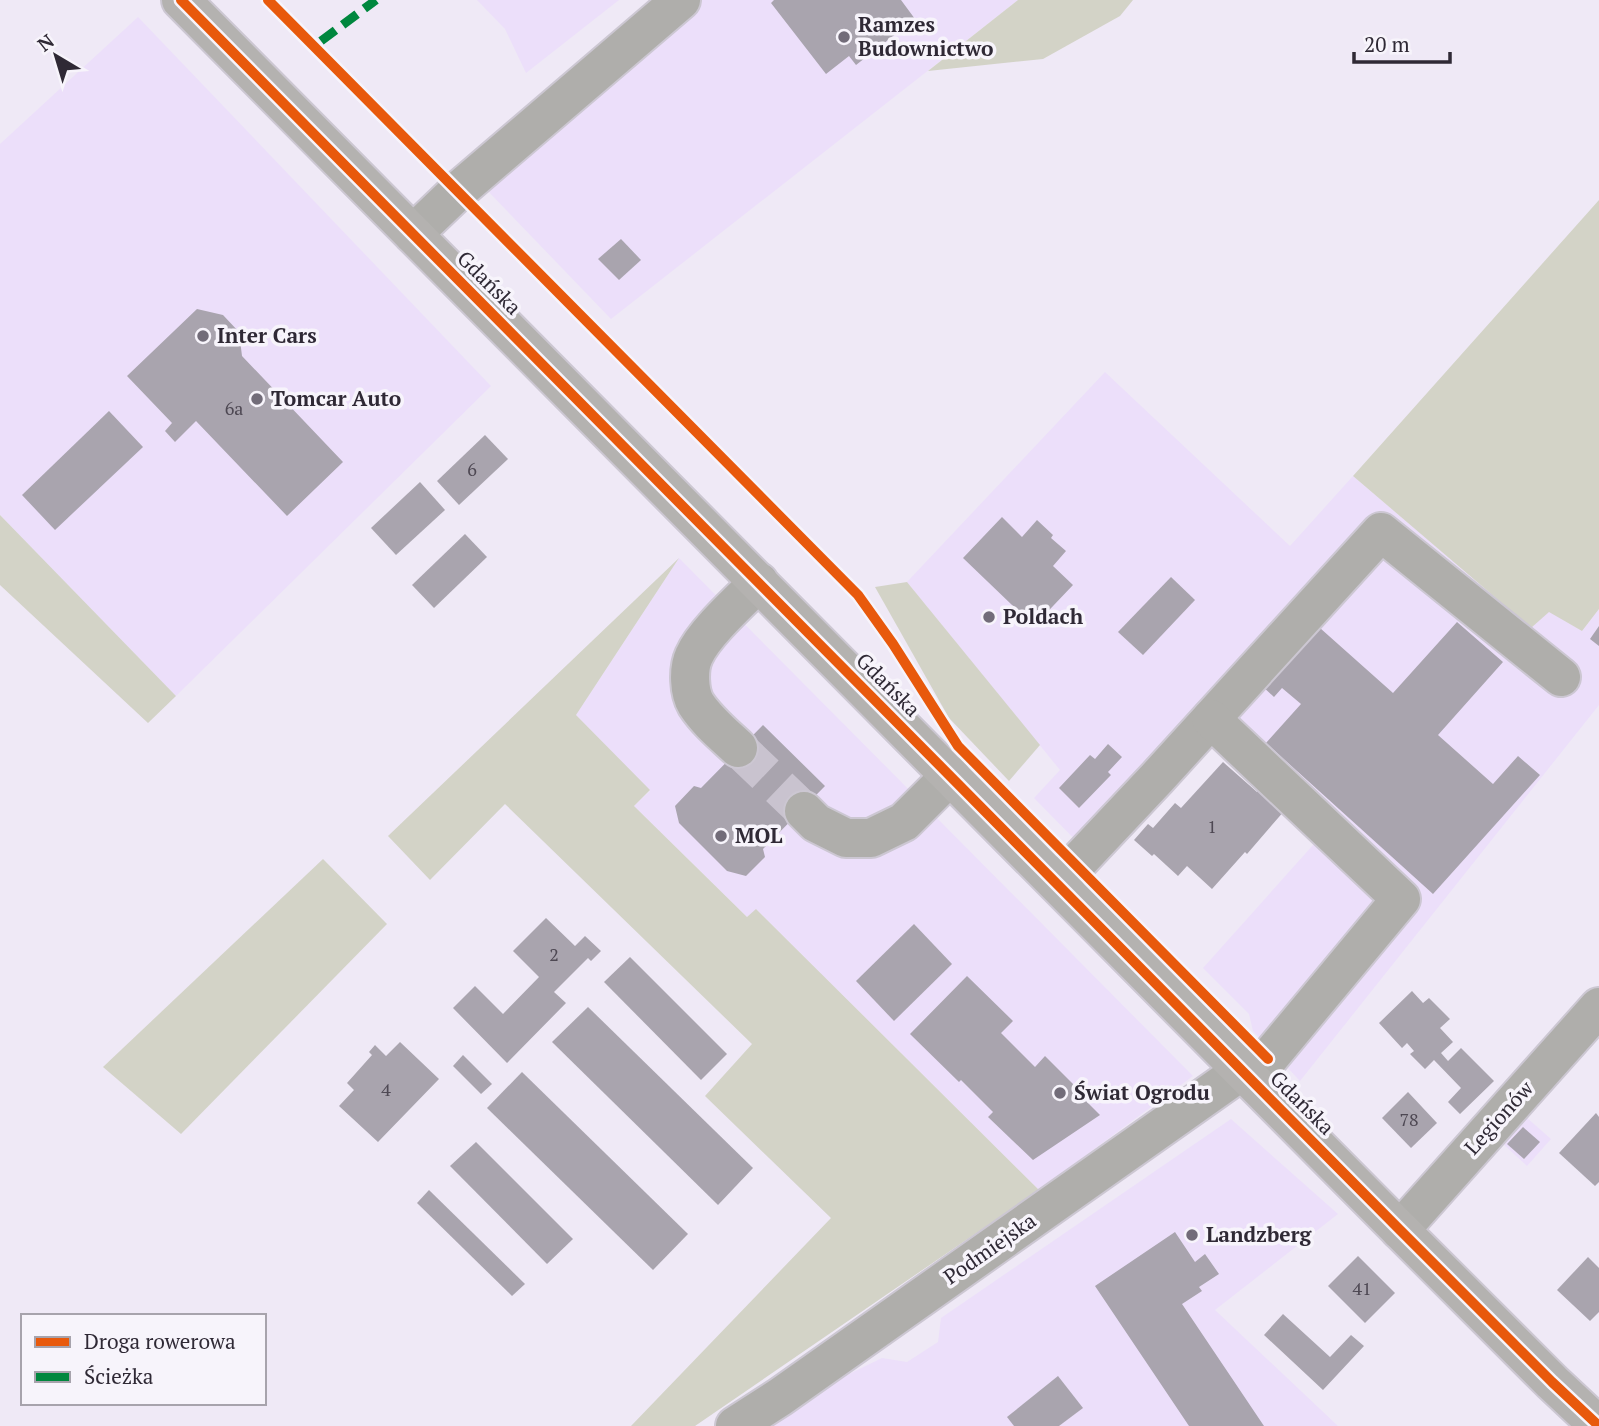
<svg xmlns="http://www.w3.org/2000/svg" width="1599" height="1426" viewBox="0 0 1599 1426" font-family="'PT Serif',serif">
<rect width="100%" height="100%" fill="#efe9f6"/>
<g fill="#ecdffa">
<polygon points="477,0 619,0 526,73 505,29"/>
<polygon points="697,0 1018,0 611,319 484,187"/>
<polygon points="138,17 491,386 176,696 0,515 0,144"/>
<polygon points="1105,372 1290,546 1353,476 1531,628 1549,611 1582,631 1599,609 1599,705 1300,1081 1253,1031 1249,1014 1203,968 1322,835 1212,736 1097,862 1034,798 1060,770 907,582"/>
<polygon points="679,558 1193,1076 1039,1190 757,910 747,917 634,806 650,791 576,715"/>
<polygon points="1526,1117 1551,1139 1527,1166 1502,1143"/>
<polygon points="1231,1119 1338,1214 1215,1310 1338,1426 751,1426 748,1423 882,1358 907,1362 938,1342 941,1318"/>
</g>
<g fill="#d3d3c7">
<polygon points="1018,0 1133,0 1120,16 1043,59 928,71"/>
<polygon points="1599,200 1599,609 1582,631 1549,612 1531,628 1353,476"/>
<polygon points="0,515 176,696 148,723 0,585"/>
<polygon points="679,558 576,715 650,790 634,806 747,917 756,909 1039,1190 695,1426 631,1426 831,1218 705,1096 752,1044 505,804 430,880 388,836"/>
<polygon points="907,582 1040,745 1009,781 949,718 875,587"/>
<polygon points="323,859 387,924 181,1134 103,1067"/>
</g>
<g fill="#a9a4ae">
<polygon points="774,0 901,0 915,19 856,65 849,56 826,74 771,3"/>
<polygon points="621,239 641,260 619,280 598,259"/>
<polygon points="197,309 223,315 239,332 242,356 343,462 287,516 196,421 175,442 165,431 172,423 127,376"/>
<polygon points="109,411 143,447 55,530 22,495"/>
<polygon points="485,435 508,459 459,505 437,481"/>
<polygon points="420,482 445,510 396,555 371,528"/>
<polygon points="1002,517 1022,537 1037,520 1053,535 1051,538 1066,551 1053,566 1073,585 1034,626 963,558"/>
<polygon points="465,534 487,557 434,608 412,585"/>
<polygon points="1171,577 1195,600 1143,655 1118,632"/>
<polygon points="1457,622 1503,662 1438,735 1493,784 1518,756 1540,775 1433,894 1266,743 1301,704 1282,688 1274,697 1260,684 1284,657 1290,662 1320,628 1393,693"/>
<polygon points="1599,626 1599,646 1590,639"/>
<polygon points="763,725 825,786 763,849 765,857 746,876 727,871 679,823 675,806 694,786 701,788"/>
<polygon points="1108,744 1122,757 1108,772 1111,775 1079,808 1059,788 1090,755 1095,759"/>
<polygon points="1223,762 1257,792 1261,788 1285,810 1247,854 1245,852 1212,889 1187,866 1178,876 1154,854 1152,856 1134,840 1148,824 1153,828 1175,803 1181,808"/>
<polygon points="546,918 575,946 585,936 601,951 591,961 588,958 554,992 566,1003 507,1063 453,1008 475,986 503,1014 539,977 513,951"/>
<polygon points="914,924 952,964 894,1021 856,981"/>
<polygon points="630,957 727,1054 701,1080 604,982"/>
<polygon points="967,976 1013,1021 1001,1033 1035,1067 1045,1056 1078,1089 1076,1091 1100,1115 1033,1160 988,1117 993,1112 961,1080 959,1082 910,1034"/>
<polygon points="1412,991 1423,1003 1429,998 1450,1019 1440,1028 1453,1042 1441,1053 1448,1061 1461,1048 1494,1081 1460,1114 1448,1102 1461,1088 1434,1060 1425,1069 1410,1054 1414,1051 1407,1043 1402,1048 1379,1023"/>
<polygon points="588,1007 753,1168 718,1205 552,1042"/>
<polygon points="400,1042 439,1079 378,1142 339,1106 354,1090 347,1083 372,1055 369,1052 375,1045 386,1056"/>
<polygon points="463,1055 492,1084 481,1094 453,1066"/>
<polygon points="522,1072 688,1234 653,1270 487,1108"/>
<polygon points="1408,1092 1437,1123 1411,1148 1382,1118"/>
<polygon points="1596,1113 1599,1117 1599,1182 1595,1186 1559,1153"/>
<polygon points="1523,1127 1540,1142 1524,1159 1507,1144"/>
<polygon points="476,1142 573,1239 547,1264 450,1166"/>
<polygon points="429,1190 525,1284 512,1296 417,1203"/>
<polygon points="1175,1232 1195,1262 1205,1254 1219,1274 1199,1287 1202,1291 1182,1304 1264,1426 1189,1426 1095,1286"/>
<polygon points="1358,1256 1395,1293 1365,1323 1328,1286"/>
<polygon points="1588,1257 1599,1268 1599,1312 1590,1321 1557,1290"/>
<polygon points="1283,1314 1330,1357 1351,1335 1364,1346 1323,1390 1264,1335"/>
<polygon points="1058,1376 1083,1408 1059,1426 1014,1426 1007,1417"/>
</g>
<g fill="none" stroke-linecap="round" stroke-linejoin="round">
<polyline stroke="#c9c3cf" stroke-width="38" stroke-dasharray="38 19" stroke-linecap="butt" points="738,748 804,811"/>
<defs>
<g id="minor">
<polyline points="413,234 458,191 681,0"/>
<path d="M 738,748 C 723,734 707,721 696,704 C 689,692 688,669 694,656 C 704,633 740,601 759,582"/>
<polyline points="804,811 816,823 846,838 871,838 904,822 951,775"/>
<polyline points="1057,883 1076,864 1157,778 1381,532 1561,677"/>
<polyline points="1400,1230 1599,1007"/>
<polyline points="735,1426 780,1397 1243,1070 1268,1059 1401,899 1211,719"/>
</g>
<polyline id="major" points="181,0 1400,1230 1552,1382 1599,1426"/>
</defs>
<use href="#minor" stroke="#ccc7d2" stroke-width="42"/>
<use href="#major" stroke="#ccc7d2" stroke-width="42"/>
<use href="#minor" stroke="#afaeab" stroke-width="38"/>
<use href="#major" stroke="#b4b2b0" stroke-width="38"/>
<polyline stroke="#00873e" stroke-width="9" stroke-dasharray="18 9" stroke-linecap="butt" points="321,41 376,0"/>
<defs>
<g id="cycleway">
<polyline points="181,0 1400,1230 1552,1382 1599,1426"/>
<polyline points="268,0 858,595 893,644 958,746 1268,1059"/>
</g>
</defs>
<use href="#cycleway" stroke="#f7f4fb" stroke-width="15"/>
<use href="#cycleway" stroke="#e8590c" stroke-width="10"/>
</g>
<g fill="#726c79" stroke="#f7f4fb" stroke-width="2.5">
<circle cx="844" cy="37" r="7"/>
<circle cx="203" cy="336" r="7"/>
<circle cx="257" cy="399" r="7"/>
<circle cx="989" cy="617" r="7"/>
<circle cx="721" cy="836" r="7"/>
<circle cx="1060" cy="1093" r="7"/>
<circle cx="1192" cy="1235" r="7"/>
</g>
<g text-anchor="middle" stroke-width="7" stroke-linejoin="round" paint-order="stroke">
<g font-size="18" fill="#4e4853">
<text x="234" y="415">6a</text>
<text x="472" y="476">6</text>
<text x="1212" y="833">1</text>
<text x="554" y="961">2</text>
<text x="386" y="1096">4</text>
<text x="1409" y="1126">78</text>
<text x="1362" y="1295">41</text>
</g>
<g font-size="21" font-weight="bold" fill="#2f2935" stroke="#f7f4fb" text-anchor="start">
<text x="858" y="32">Ramzes<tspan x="858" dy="24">Budownictwo</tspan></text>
<text x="217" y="343">Inter Cars</text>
<text x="271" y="406">Tomcar Auto</text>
<text x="1003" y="624">Poldach</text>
<text x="735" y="843">MOL</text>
<text x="1074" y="1100">Świat Ogrodu</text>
<text x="1206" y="1242">Landzberg</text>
</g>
<g font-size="21" fill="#2f2935" stroke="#f7f4fb">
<text transform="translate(489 283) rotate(45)" y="7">Gdańska</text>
<text transform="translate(888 685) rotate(45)" y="7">Gdańska</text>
<text transform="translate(1302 1103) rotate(45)" y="7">Gdańska</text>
<text transform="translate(1499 1118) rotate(-48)" y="7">Legionów</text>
<text transform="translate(990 1249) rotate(-35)" y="7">Podmiejska</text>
</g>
</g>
<rect x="21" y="1314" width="245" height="91" fill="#f7f4fb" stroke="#a7a3ac" stroke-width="2"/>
<rect x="35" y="1337" width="35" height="10" fill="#e8590c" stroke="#a7a3ac" stroke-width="2"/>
<text x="84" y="1349" font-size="21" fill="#2f2935">Droga rowerowa</text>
<rect x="35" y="1372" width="35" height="10" fill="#00873e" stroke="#a7a3ac" stroke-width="2"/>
<text x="84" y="1384" font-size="21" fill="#2f2935">Ścieżka</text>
<g transform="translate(56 56) rotate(322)" stroke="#f7f4fb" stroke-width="5" paint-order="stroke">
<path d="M0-5L12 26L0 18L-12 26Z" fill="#2f2935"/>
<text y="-10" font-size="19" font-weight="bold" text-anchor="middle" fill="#2f2935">N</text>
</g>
<path d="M1354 52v10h96v-10" fill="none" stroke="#2f2935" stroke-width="3.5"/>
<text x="1364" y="52" font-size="21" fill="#2f2935" stroke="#f7f4fb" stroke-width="5" paint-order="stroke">20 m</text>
</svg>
